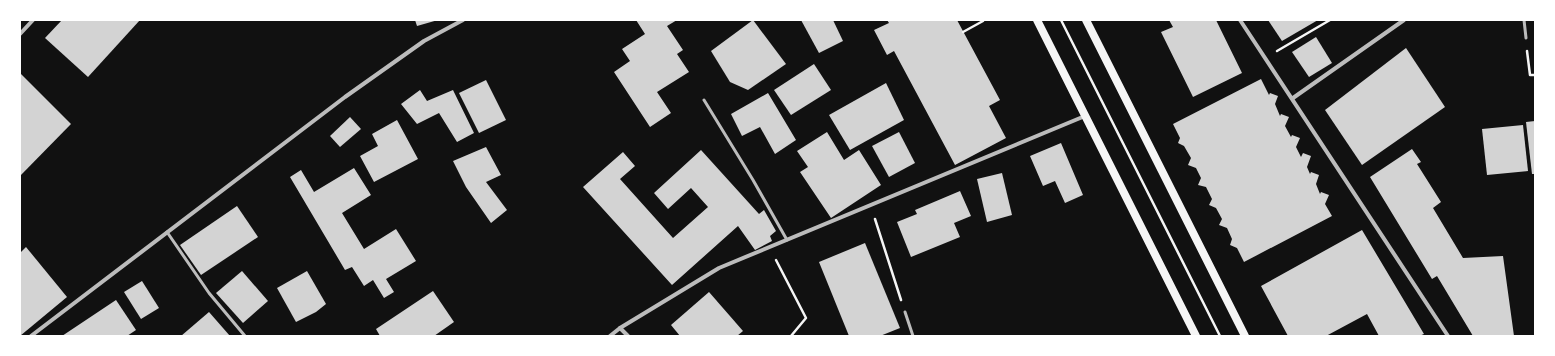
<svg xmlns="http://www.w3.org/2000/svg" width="1555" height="356" viewBox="0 0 1555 356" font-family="Jost,sans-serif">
<rect width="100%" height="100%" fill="#111"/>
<g fill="#d3d3d3">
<polygon points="62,20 140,20 88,77 45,38"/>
<polygon points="415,20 438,20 417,26"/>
<polygon points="636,20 677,20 667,26 683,50 677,54 689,72 657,92 671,113 650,127 614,72 630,61 622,49 645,34"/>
<polygon points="753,20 786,64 748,90 730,82 711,51"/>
<polygon points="801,20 833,20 843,41 819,53"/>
<polygon points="887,20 957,20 1000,100 989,106 1006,138 955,165 894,51 887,55 874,30 889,23"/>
<polygon points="1169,20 1216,20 1242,73 1193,97 1161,32 1173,27"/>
<polygon points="1268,20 1318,20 1282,41"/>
<polygon points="1316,37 1332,63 1309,77 1292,52"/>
<polygon points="1406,48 1445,107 1362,165 1325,110"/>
<polygon points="814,64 831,90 791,115 774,90"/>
<polygon points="20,73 71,124 20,176"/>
<polygon points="1261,79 1269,95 1270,93 1278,96 1275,104 1280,116 1281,114 1289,117 1285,126 1291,137 1292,135 1300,138 1296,147 1301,157 1303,153 1311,156 1307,167 1310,174 1311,172 1319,175 1316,184 1320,194 1321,192 1329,195 1325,204 1332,216 1244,262 1237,248 1230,245 1232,239 1227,228 1219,225 1222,219 1216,208 1209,205 1212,199 1206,187 1198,185 1201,178 1196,168 1188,165 1191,158 1184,146 1178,143 1180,138 1173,124"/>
<polygon points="486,80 506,120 479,133 459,93"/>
<polygon points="886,83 904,120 850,150 829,115"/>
<polygon points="420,90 427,101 453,90 474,133 457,142 439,113 417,124 401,104"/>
<polygon points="768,93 796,140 775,154 760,127 742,136 731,114"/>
<polygon points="350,117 361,129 340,147 330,136"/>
<polygon points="397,120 418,159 374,182 360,156 378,146 372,134"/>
<polygon points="1535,121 1535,174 1532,174 1526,122"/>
<polygon points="1523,125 1528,171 1487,175 1482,129"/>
<polygon points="827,132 844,160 859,150 881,185 831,218 800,172 808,167 797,151"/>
<polygon points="899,132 915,163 889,177 872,146"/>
<polygon points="1061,143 1083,195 1065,203 1055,181 1043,186 1030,156"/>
<polygon points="486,147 501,175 486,182 507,210 491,223 466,187 453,161"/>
<polygon points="1412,149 1421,162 1417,164 1441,202 1433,208 1463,258 1503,256 1514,336 1473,336 1437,276 1432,279 1370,177"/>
<polygon points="701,150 759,214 764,210 776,231 770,236 772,241 755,250 738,226 672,285 583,187 623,152 635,166 620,179 673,238 708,207 691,188 668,209 654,193"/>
<polygon points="354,168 371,195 342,213 364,249 396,229 416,261 386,279 394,292 384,298 373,280 364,286 352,267 345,270 290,177 301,170 314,192"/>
<polygon points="1002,173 1012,215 987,222 977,179"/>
<polygon points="960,191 971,216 954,223 960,237 911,257 897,222 917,214 915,210"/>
<polygon points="237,206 258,237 201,275 180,245"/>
<polygon points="1362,230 1424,334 1419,336 1379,336 1367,314 1326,336 1288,336 1261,286"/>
<polygon points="865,243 900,328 880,336 849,336 819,262"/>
<polygon points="26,247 67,297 20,336 20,253"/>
<polygon points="242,271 268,301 243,323 216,293"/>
<polygon points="307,271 326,304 316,312 296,322 277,288"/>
<polygon points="142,281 159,308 141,319 124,292"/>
<polygon points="433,291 454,322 434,336 380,336 376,329"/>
<polygon points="709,292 743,331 737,336 680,336 671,325"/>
<polygon points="116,300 136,330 127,336 62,336"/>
<polygon points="209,312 230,336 181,336"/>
</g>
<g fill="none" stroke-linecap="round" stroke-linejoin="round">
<g stroke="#f5f5f5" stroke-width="2.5">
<polyline points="1061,20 1220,336"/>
<polyline points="963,32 983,21"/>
<polyline points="1277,51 1330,20"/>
<polyline points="1527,51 1530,75 1535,75"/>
<polyline points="875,219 901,300"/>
<polyline points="776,260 806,318 791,336"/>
</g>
<g stroke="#bcbcbc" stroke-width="3">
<polyline points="1524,20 1526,38"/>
<polyline points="704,100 753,180 787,240"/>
<polyline points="167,232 209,293 245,336"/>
<polyline points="905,312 913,336"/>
</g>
<g stroke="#bcbcbc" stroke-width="4">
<polyline points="1240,20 1448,336"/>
<polyline points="20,34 33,20"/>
<polyline points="1293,98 1404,20"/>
<polyline points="620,328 628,336"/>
<polyline points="31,336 345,97 424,41 463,20"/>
<polyline points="610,336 620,328 719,268 1085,116"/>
</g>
<g stroke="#f5f5f5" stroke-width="8">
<polyline points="1037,20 1196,336"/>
<polyline points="1086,20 1245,336"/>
</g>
</g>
<rect width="1555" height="356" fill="none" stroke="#ffffff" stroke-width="42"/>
</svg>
